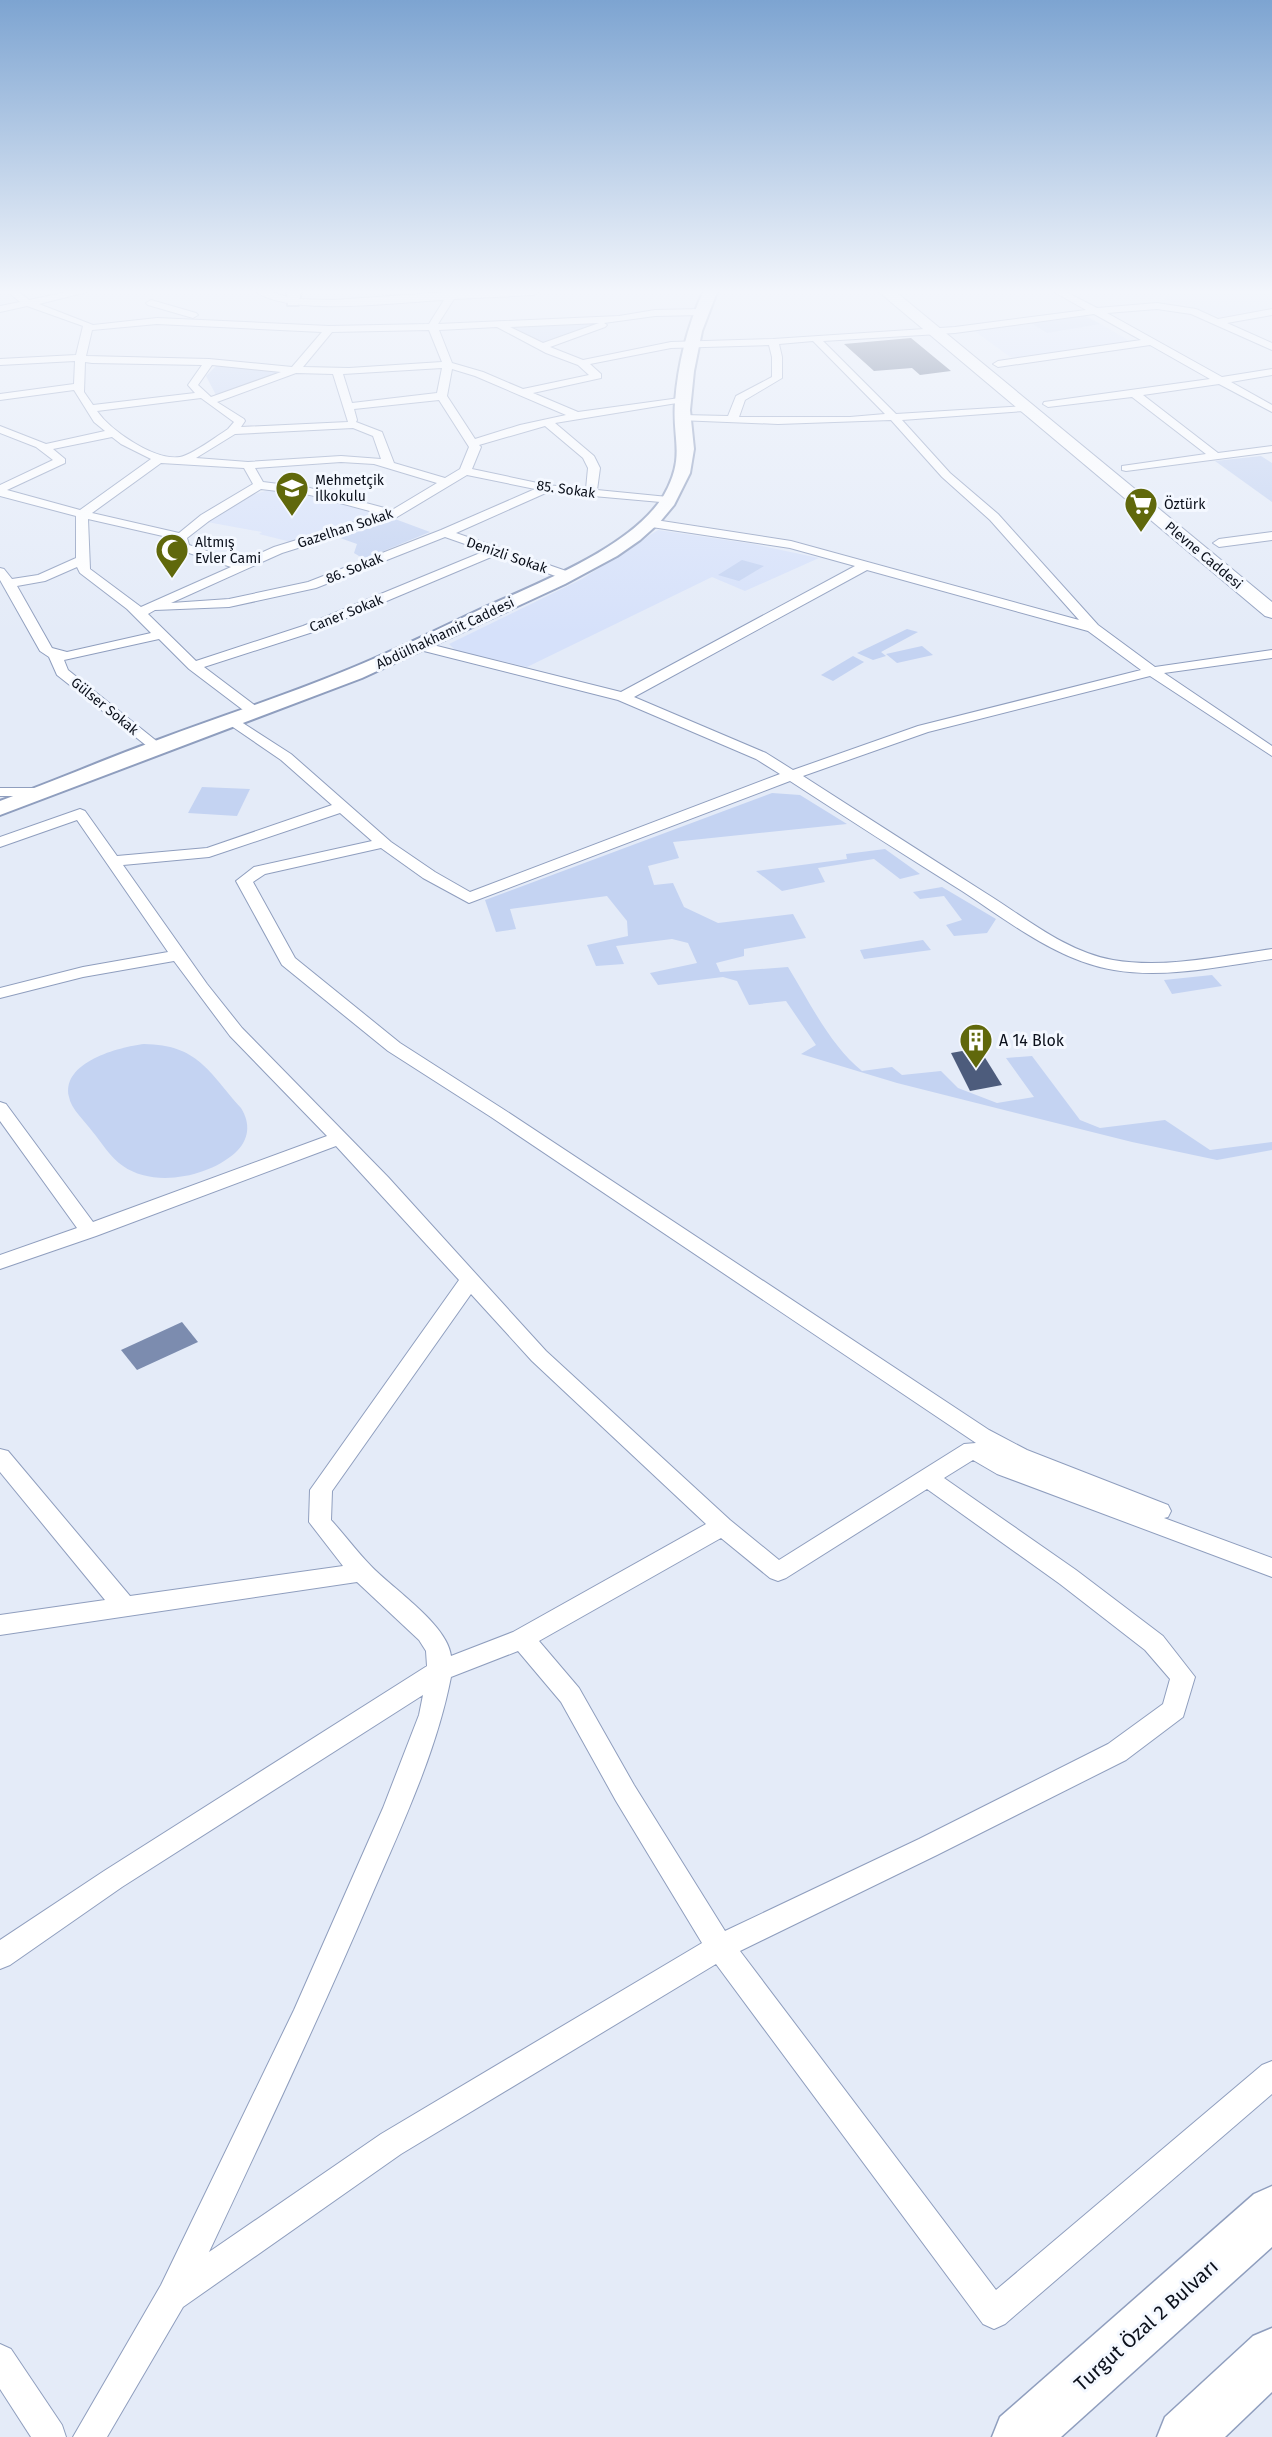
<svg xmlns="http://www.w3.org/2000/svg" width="1272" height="2437" viewBox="0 0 1272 2437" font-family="'Fira Sans',sans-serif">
<rect width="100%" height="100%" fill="#e4ebf8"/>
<g fill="#d6e1fa">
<polygon points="1175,292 1272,292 1272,308 1220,317 1182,304 1164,300"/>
<polygon points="1084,314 1128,340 1126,342 1013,359 973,330"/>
<polygon points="275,488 293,491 381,512 350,525 291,542 259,534 262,532 207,522 252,495"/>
<polygon points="658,530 753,544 819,558 745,591 712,577 527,667 455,650 449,644 582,579"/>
</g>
<g fill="#c4d3f2">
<polygon points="1083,315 1100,324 1047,333 1031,323"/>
<polygon points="604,322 542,344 511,326"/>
<polygon points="217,365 281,371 279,374 222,395 216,395 206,376"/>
<polygon points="1261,456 1272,463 1272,502 1215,461"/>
<polygon points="395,519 430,532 364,559 354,553 357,544 340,538"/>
<polygon points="742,560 764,566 739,581 718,575"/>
<polygon points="907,629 918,632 881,652 886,656 873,660 857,653"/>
<polygon points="922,646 933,655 897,663 886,654"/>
<polygon points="853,656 864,662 833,681 821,675"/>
<polygon points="202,787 250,789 237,816 188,813"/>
<path d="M 772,793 L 800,795 L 847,824 L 673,842 L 679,858 L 648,866 L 654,885 L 673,883 L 684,907 L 718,923 L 793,914 L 806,938 L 744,949 L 744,956 L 716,963 L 720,972 L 788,967 C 810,1003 830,1045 862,1071 L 892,1067 L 902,1075 L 941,1071 L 958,1088 L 997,1103 L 1034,1097 L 1006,1058 L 1032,1056 L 1080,1120 L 1100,1128 L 1165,1120 L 1210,1150 L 1272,1142 L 1272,1150 L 1217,1160 L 1132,1142 L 897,1083 L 801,1054 L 816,1045 L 786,1001 L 749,1005 L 737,981 L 723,977 L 658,985 L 650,973 L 697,963 L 688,943 L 672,939 L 616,946 L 624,964 L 596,966 L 587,945 L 628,936 L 627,921 L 607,896 L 510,909 L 516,929 L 496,932 L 485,900 Z"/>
<polygon points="885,849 920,874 900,879 874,859 818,868 825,882 782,891 756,871 847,859 846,854"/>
<polygon points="942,887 996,919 987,933 954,936 946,925 962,920 944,896 920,899 913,892"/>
<polygon points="923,940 931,950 864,959 860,950"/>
<polygon points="1212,975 1222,986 1172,994 1164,980"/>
<path d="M 144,1044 C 198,1045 208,1071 241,1108 C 251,1124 249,1140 235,1153 C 208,1177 154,1188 123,1166 C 110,1157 102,1143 92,1131 C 85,1121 71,1109 69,1097 C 61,1062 119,1047 144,1044 Z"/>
</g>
<polygon fill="#7c8caf" points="182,1322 198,1342 137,1370 121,1350"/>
<g fill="#4d5c7c">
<polygon points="911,338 951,371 920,375 912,368 874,371 844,344"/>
<polygon points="979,1048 1002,1085 970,1091 951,1053"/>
</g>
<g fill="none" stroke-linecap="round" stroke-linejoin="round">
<defs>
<g id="street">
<path d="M 8,292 L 19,292 L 29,300 L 67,292 L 87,292 L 39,304 L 93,325 L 157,318 L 329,326 L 429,324 L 444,300 C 396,302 295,317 256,292 L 271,292 L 294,299 L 334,300 L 449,292 L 538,292 L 534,295 L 454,299 L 438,324 L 619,316 L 655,310 L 701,309 L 706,312 L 701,315 L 655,316 L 604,323 L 607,325 L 605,327 L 550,347 L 583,360 L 671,342 L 773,339 L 955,327 L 1086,310 L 1054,292 L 1066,292 L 1097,308 L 1157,303 L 1196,309 L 1218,319 L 1272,309 L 1272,315 L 1227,323 L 1272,343 L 1272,350 L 1191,314 L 1157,309 L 1107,313 L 1222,377 L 1272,369 L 1272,375 L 1231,382 L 1272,405 L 1272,412 L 1219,384 L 1143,395 L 1218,453 L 1272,446 L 1272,452 L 1126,471 L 1122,470 L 1122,466 L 1206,454 L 1132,397 L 1048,407 L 1043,404 L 1044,402 L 1210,379 L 1150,345 L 998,367 L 993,364 L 998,361 L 1141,340 L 1094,314 L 955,333 L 823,341 L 896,414 L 1028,406 L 1029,408 L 1024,411 L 902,420 L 950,473 L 998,514 L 1098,625 L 1155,667 L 1272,650 L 1272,658 L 1164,673 L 1272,746 L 1272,756 L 1150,676 L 928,732 L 803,776 C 863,815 923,853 984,892 C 1023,916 1066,952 1113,960 C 1165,969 1220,956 1272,949 L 1272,959 C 1221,966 1166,979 1114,970 C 1058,961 1008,921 962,891 C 904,855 847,818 790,781 L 469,903 L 423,878 L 381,848 L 265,874 L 253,882 L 295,958 L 400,1043 L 503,1109 L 989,1430 L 1027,1450 L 1168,1505 L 1171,1511 L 1168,1517 L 1164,1518 L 1272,1558 L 1272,1577 L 997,1474 L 973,1460 L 944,1478 L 1076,1570 L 1163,1636 L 1195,1677 L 1183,1717 L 1126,1760 L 937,1855 L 740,1951 L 996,2290 L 1262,2065 L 1272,2061 L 1272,2094 L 1005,2324 L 994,2329 L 983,2324 L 716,1964 L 401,2154 L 183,2307 L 107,2437 L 73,2437 L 161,2285 L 294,2010 L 383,1808 L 419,1715 L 423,1695 L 122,1887 L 10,1965 L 0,1969 L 0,1940 L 104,1871 L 427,1666 L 426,1651 L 419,1640 L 357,1582 L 0,1635 L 0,1615 L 105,1600 L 0,1472 L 0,1449 L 8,1451 L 130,1596 L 343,1566 L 309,1522 L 310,1490 L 459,1280 L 336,1146 L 96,1236 L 0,1269 L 0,1255 L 77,1228 L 0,1121 L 0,1102 L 6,1104 L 93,1222 L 327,1136 L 230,1036 L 174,961 L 83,977 L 0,998 L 0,988 L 83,967 L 168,952 L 77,820 L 0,847 L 0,837 L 80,809 L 85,811 L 117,856 L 207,848 L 332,805 L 281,760 L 227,723 L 225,720 L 227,717 L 232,716 L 291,754 L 391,842 L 435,872 L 470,892 L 780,774 L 756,759 L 618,700 L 412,648 L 410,645 L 417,641 L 621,692 L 855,566 L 790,548 L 645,526 L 643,523 L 649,519 L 791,541 L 1079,620 L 990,520 L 942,477 L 891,420 L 778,424 L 678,420 L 677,418 L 682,415 L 728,416 L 736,396 L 772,377 L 772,357 L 769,345 L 671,348 L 590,364 L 601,374 L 601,378 L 533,393 L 578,412 L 687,397 L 687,401 L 683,402 L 555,423 L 594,456 L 600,468 L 597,490 L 668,497 L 672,499 L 672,503 L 548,492 L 456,533 L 572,573 L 574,576 L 572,579 L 564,579 L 496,555 L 313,632 L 204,667 L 261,710 L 263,713 L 256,717 L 251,716 L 189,669 L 159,639 L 64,660 L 68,670 L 164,747 L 157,751 L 152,750 L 57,675 L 49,657 L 40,651 L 0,580 L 0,568 L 4,569 L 12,579 L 38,575 L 76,558 L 76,516 L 0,496 L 0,485 L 53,460 L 36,447 L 0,433 L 0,426 L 46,444 L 105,431 L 94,422 L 74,390 L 0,400 L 0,394 L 74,384 L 75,361 L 0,365 L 0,359 L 76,355 L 83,326 L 27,306 L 0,312 L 0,306 L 20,302 ZM 599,323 L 543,343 L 510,327 ZM 157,324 L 322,332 L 292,367 L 209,359 L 86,356 L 92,330 ZM 497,327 L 546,353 L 578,365 L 589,375 L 523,389 L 483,372 L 452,363 L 439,330 ZM 429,330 L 442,362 L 349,368 L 303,367 L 332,332 ZM 813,341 L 885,414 L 850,417 L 739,417 L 745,400 L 782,378 L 782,357 L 779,344 ZM 85,362 L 92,363 L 202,365 L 188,385 L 195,393 L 93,405 L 84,392 ZM 212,365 L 281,372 L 211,397 L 198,385 ZM 442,368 L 437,393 L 352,403 L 343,374 ZM 452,369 L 475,376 L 566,415 L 520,425 L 475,439 L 447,396 ZM 296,373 L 333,374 L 348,422 L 241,427 L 245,421 L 244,419 L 217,402 ZM 201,398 L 234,422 L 228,429 C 217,436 192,455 180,457 C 155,461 111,431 97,411 ZM 439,400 L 469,447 L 460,469 L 445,478 L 394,463 L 382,432 L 356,422 L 357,420 L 354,409 ZM 545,426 L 583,458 L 588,468 L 586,489 L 547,485 L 472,469 L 481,447 L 479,445 ZM 353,428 L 373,436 L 381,459 L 341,456 L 248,462 L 196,458 L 235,434 ZM 112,437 L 121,444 L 151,459 L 80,510 L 7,490 L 65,463 L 65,459 L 53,449 ZM 341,462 L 374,464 L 437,483 L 392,510 L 310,488 L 263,482 L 255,468 ZM 161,463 L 244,468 L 253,484 L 201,515 L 179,533 L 92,513 ZM 467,475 L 535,489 L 441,530 L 308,582 L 229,599 L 171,603 L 282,553 L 397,517 ZM 261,489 L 310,495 L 381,514 L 274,547 L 241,562 L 189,545 L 187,538 L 209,521 ZM 88,519 L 176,539 L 180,550 L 231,567 L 141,607 L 90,569 ZM 445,537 L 485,551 L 303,626 L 196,661 L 148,614 L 155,610 L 229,607 L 316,588 ZM 77,567 L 80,573 L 127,609 L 151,633 L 67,652 L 52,648 L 17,586 L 45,581 ZM 867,570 L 1088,631 L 1141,670 L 918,726 L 793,770 L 766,753 L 634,697 ZM 340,813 L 372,841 L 254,867 L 236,881 L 282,965 L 388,1051 L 491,1117 L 976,1443 L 964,1444 L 779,1560 L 730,1520 L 546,1351 L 388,1177 L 242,1028 L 207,984 L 123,865 L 209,857 ZM 471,1294 L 532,1361 L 706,1524 L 513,1632 L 451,1656 C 448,1625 393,1589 371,1566 C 357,1552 345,1535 331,1520 L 332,1491 ZM 927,1489 L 1060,1584 L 1145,1650 L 1170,1679 L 1163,1704 L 1108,1744 L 919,1839 L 725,1931 L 634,1785 L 579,1688 L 539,1641 L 721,1538 L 770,1578 L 778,1581 L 786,1578 ZM 518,1651 L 561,1702 L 616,1801 L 702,1943 L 381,2134 L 209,2252 C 264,2135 319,2018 370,1899 C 401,1827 436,1754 451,1677 Z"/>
<polygon points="151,300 196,313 198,315 193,318 148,305 146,303"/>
<polygon points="1272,532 1272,540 1219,547 1213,543 1219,539"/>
<polygon points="0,788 43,788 50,792 43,796 0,796"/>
<polygon points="0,2344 11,2349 62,2425 66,2437 31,2437 0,2389"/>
</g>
<g id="secondary">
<polygon points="287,292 301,292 298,305 288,305"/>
<path d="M 703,292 L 717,292 L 702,331 L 694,371 L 690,410 L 694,449 L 690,473 L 674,505 L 659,523 L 640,540 L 617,556 L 565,584 L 362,678 L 0,815 L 0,801 C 52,782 103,760 155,741 C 219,717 284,696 347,670 C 392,652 436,630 481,609 C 536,584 632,548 664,495 C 686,456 672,440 675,402 C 678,364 687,327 703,292 Z"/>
</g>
<polygon id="primary" points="879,292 896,292 1272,602 1272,618 1265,616"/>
<g id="highway">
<polygon points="1272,2186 1272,2247 1061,2437 992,2437 1000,2417 1254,2194"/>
<polygon points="1272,2328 1272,2392 1225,2437 1157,2437 1165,2417 1253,2336"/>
</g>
</defs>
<use href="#street" stroke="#8f9ebe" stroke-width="2"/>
<use href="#secondary" stroke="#8f9ebe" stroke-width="4"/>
<use href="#primary" stroke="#8f9ebe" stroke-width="2"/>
<use href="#highway" stroke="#8f9ebe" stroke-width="3"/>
<use href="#street" fill="#fff" fill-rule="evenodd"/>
<use href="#secondary" fill="#fff" fill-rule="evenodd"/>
<use href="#primary" fill="#fff" fill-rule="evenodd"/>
<use href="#highway" fill="#fff" fill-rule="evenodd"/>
</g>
<linearGradient id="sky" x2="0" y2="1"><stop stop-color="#7da4d1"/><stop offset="0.46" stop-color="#f3f6fc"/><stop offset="1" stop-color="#f3f6fc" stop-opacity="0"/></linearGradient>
<rect width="1272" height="634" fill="url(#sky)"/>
<defs>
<symbol id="school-pin" viewBox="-11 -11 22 30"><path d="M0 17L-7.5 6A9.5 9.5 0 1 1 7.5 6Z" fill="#60680b" stroke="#f4f8ff"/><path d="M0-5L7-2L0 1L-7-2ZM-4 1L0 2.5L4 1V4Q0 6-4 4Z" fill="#fff"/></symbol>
<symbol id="supermarket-pin" viewBox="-11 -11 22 30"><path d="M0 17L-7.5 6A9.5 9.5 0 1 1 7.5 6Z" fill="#60680b" stroke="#f4f8ff"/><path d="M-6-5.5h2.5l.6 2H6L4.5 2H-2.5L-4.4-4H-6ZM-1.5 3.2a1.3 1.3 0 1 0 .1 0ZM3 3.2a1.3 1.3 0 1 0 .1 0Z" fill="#fff"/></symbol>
<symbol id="mosque-pin" viewBox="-11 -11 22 30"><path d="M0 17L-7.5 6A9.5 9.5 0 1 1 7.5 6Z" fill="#60680b" stroke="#f4f8ff"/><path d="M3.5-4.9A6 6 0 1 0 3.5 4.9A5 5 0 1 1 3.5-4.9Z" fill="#fff"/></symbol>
<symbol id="building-pin" viewBox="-11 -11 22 30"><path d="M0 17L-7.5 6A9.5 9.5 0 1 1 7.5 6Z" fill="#60680b" stroke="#f4f8ff"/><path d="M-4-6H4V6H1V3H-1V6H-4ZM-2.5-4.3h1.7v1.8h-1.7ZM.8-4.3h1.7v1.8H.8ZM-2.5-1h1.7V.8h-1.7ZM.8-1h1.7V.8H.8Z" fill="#fff"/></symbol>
</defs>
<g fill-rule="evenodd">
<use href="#school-pin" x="273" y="469" width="38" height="52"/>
<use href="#supermarket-pin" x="1122" y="485" width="38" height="52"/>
<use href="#mosque-pin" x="153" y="531" width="38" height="52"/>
<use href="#building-pin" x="957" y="1021" width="38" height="52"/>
</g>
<g text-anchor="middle" stroke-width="6" stroke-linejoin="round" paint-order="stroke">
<g font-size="14" fill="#0b101b" stroke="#f4f8ff" text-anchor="start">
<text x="315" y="485">Mehmetçik<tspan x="315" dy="16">İlkokulu</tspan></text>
<text x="1164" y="509">Öztürk</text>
<text x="195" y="547">Altmış<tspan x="195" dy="16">Evler Cami</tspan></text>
</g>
<g font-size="14" fill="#0b101b" stroke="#f4f8ff">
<text transform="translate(566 489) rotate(8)" y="5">85. Sokak</text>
<text transform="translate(345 528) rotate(-18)" y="5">Gazelhan Sokak</text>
<text transform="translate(507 555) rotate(19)" y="5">Denizli Sokak</text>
<text transform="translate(1204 555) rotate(40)" y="5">Plevne Caddesi</text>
<text transform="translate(354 568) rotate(-22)" y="5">86. Sokak</text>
<text transform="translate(346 613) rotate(-22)" y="5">Caner Sokak</text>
<text transform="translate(445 633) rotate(-25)" y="5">Abdülhakhamit Caddesi</text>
<text transform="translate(105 706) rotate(39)" y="5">Gülser Sokak</text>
</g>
<g font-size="16" fill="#0b101b" stroke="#f4f8ff" text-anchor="start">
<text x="999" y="1046">A 14 Blok</text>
</g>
<g font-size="20" fill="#0b101b" stroke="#f4f8ff">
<text transform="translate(1146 2325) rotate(-42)" y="7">Turgut Özal 2 Bulvarı</text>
</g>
</g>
</svg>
